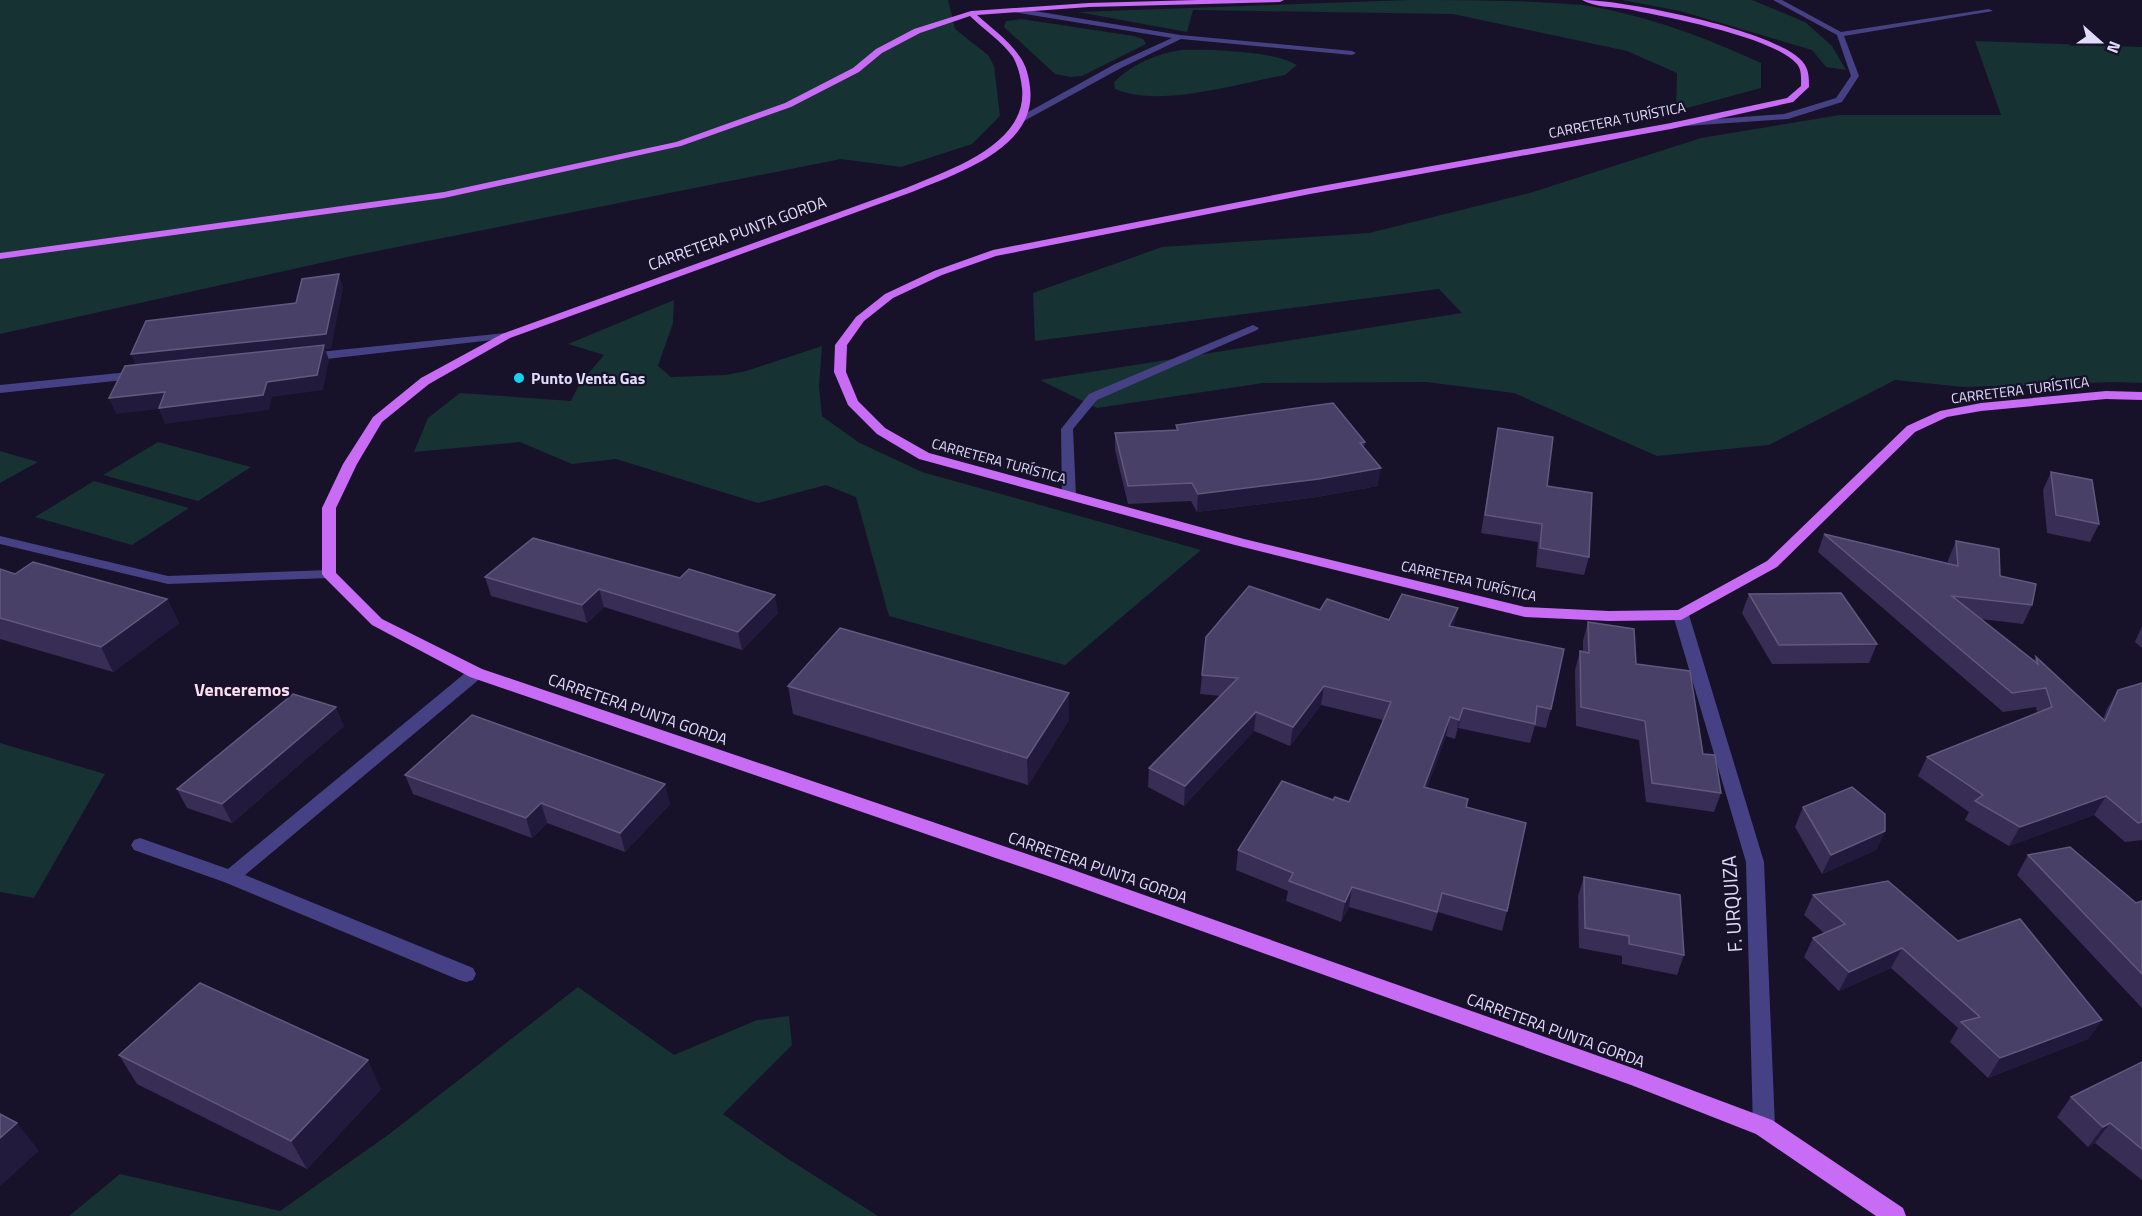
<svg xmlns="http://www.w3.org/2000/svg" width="2142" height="1216" viewBox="0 0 2142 1216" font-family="'Titillium Web',sans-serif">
<rect width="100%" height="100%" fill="#171229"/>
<g fill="#163232">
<polygon points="0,0 948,0 955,29 988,55 994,66 1000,116 972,144 901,167 841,159 352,256 0,334"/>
<path d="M 1409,0 C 1467,0 1526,0 1583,5 C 1646,15 1704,37 1761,63 L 1761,88 L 1676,111 L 1677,73 L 1627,51 L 1453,14 L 1193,10 L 1187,32 L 1078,12 Z"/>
<polygon points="1622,0 1752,0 1805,22 1832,46 1846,70 1826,67 1812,50 1680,11"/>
<polygon points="1021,19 1134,36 1143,39 1146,44 1082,76 1071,77 1055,74 1004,27 1006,21"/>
<polygon points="1975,41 2142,47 2142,383 2115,382 1963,387 1895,380 1769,445 1657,456 1514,393 1426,382 1263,383 1097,408 1040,380 1462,313 1439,289 1035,341 1033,293 1162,247 1369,233 1533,192 1701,138 1840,115 2001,115"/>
<path d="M 1181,50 C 1208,49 1275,51 1297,65 L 1285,75 C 1236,84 1161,108 1115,89 L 1114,82 C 1133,64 1155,54 1181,50 Z"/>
<polygon points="674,300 673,323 658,366 671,377 726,375 746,371 822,346 819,387 822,416 858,442 922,472 1201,550 1065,665 889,616 856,497 826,485 758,503 616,459 572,464 520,442 414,452 428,418 460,393 571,401 580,383 604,355 568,344"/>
<polygon points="158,442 251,467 198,501 103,475"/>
<polygon points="0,451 38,462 0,483"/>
<polygon points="94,481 189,508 132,545 35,517"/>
<polygon points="0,743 105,774 34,898 0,892"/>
<polygon points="578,987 674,1055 757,1020 789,1016 792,1045 723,1114 785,1157 878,1216 69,1216 120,1174 280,1211 388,1135"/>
</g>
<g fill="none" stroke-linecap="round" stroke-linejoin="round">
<g fill="#464184" fill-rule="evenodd">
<polygon points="1773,0 1782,0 1841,32 1989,9 1993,11 1844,36 1859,76 1842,102 1788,119 1671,127 1671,123 1674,122 1784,114 1836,98 1851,76 1837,35"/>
<polygon points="1016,8 1180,35 1352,51 1356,53 1352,55 1181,39 1121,68 1024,121 1021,120 1021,116 1115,64 1172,38 1013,12"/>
<polygon points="1253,325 1259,328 1257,330 1097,400 1073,429 1076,496 1074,499 1064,499 1062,496 1061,429 1089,394"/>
<polygon points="506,333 510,334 510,338 309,361 303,357 309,353"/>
<polygon points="139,371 145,375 143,378 0,393 0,385"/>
<polygon points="0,536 168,576 329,570 336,574 329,578 168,584 0,544"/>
<polygon points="1681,610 1689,615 1764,862 1775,1127 1772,1134 1764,1137 1756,1134 1753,1127 1746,862 1673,615"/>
<polygon points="476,668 482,669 484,673 482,677 245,875 473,968 476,974 473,980 466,982 459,980 224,882 134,850 131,845 134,840 140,838 228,869 470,669"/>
</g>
<g fill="#c86bf5" fill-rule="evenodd">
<path d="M 1197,0 L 1284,0 L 1280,2 L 1089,7 L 977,15 C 991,28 1009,40 1020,57 C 1026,65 1029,77 1030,87 C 1038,148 957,173 912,192 L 510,338 L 429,384 L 382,422 L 357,464 L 336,508 L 336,573 L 382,619 L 482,669 L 1065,867 L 1638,1070 L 1772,1120 L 1903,1208 L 1906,1216 L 1876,1216 L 1756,1134 L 1631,1085 L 1051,877 L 470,677 L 372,625 L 324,577 L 322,574 L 322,508 L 343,464 L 373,417 L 421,378 L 502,334 L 906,188 C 948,170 1028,145 1022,88 C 1021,78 1018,66 1013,57 C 1002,41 983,29 970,16 L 920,33 L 882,53 L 859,72 L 791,107 L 681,146 L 444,198 L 0,259 L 0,253 L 444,192 L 676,142 L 785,103 L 853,68 L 876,49 L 914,29 L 971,11 L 1089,3 Z"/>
<path d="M 1582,0 C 1625,0 1774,30 1802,61 C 1809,69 1809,77 1809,87 L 1793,102 L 1671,129 L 1310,194 L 996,256 L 942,275 L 893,298 L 864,321 L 847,345 L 846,372 L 858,401 L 885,428 L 929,453 L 1244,539 L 1525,607 L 1609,611 L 1678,610 L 1767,561 L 1907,426 L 1940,411 L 1981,403 L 2106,391 L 2142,392 L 2142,400 L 2106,399 L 1981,411 L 1947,417 L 1915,432 L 1777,567 L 1681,620 L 1609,621 L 1525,617 L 1235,545 L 919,459 L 877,434 L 848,405 L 834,372 L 835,345 L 856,317 L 885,294 L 934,271 L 993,250 L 1310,188 L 1671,123 L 1787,98 L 1801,86 C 1801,79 1802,70 1797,64 C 1772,36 1665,17 1627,9 C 1613,7 1594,7 1582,0 Z"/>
</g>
</g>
<g fill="#372d55">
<polygon points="1176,425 1365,442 1364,448 1378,486 1317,497 1197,512 1191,501 1128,504 1115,450 1115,433 1176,430"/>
<polygon points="1498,428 1547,486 1589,557 1584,575 1536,567 1538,542 1481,533"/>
<polygon points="2051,472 2099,524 2090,542 2047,533 2043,490"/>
<polygon points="1824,534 1948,563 1948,560 1956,541 2000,576 2032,605 2023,624 1981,619 2034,661 2036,657 2103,719 2107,709 2118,690 2142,683 2142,840 2125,842 2094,815 2009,846 1965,820 1969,812 1918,776 1927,757 2037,712 2036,707 2003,712 1818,552"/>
<polygon points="533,538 778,613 742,650 604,607 587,623 491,596 485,577"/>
<polygon points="0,569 15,574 167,599 179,623 113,672 0,639"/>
<polygon points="1749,594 1877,644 1869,663 1772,664 1742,613"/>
<polygon points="1320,610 1454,627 1551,709 1546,728 1535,726 1530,743 1458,728 1455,739 1446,736 1427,788 1466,807 1507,911 1502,931 1438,912 1432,931 1349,907 1341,922 1286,901 1288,891 1236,870 1238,850 1333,800 1349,802 1383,720 1321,705 1290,746 1254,731 1184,806 1148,787 1149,768 1221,696 1200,694 1202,675"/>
<polygon points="1588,622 1636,664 1703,754 1721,793 1714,812 1646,802 1639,740 1576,726 1575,670 1580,651 1583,652 1583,641"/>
<polygon points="2142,626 2142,648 2135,642"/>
<polygon points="788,686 1069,693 1069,720 1028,785 793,714"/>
<polygon points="344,726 232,823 187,808 177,789"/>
<polygon points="405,775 670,804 625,852 547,823 532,838 413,794"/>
<polygon points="1803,807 1885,831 1876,850 1822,874 1795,827"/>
<polygon points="2028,855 2136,903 2142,901 2142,1008 2017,875"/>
<polygon points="1584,877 1684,955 1677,975 1622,964 1622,956 1579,948 1578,896"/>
<polygon points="1813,895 1958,941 2102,1020 2088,1039 1988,1078 1950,1042 1958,1028 1891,968 1839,991 1804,957 1813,938 1824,933 1804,915"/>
<polygon points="119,1055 381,1089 307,1169 137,1084"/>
<polygon points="2142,1062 2142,1180 2095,1143 2088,1147 2057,1117 2071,1097"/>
</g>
<g fill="#221a3c">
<polygon points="339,274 343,288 331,349 325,349 329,360 323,390 272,397 269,410 165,424 159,409 116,414 109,398 267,382 137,369 131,354 326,334"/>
<polygon points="1381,468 1378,486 1317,497 1197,512 1198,494"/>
<polygon points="599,589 604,607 587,623 582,605"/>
<polygon points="775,595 778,613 742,650 738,632"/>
<polygon points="167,599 179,623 113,672 101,647"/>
<polygon points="1458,608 1454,627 1449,626"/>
<polygon points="1324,686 1321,705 1290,746 1293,727"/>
<polygon points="1069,693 1069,720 1028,785 1027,758"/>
<polygon points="336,707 344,726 232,823 222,804"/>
<polygon points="1463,708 1458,728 1455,739 1459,720"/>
<polygon points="1256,712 1254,731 1184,806 1185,786"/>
<polygon points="1450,717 1446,736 1420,807 1424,787"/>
<polygon points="665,784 670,804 625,852 620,833"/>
<polygon points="2106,796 2094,815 2009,846 2020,827"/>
<polygon points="541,803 547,823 532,838 526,818"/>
<polygon points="1885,831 1876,850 1822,874 1831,855"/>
<polygon points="1352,887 1349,907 1341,922 1345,902"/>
<polygon points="1902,948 1891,968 1839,991 1849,972"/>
<polygon points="2102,1020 2088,1039 1988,1078 2000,1058"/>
<polygon points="368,1060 381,1089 307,1169 291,1141"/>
<polygon points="17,1123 39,1151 0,1186 0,1138"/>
<polygon points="2110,1123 2095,1143 2088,1147 2103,1127"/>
</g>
<g fill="#494067" stroke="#61587e" stroke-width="1.5">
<polygon points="339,274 326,334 131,354 146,321 296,303 302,279"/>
<polygon points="324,345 317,375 267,382 263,395 159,408 165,392 109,398 125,366"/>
<polygon points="1333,403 1365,442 1360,443 1381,468 1319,479 1198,494 1192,483 1128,486 1115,433 1178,430 1176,425"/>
<polygon points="1498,428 1553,437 1547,486 1592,493 1589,557 1540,548 1542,524 1485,515"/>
<polygon points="2051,472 2092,480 2099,524 2056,515"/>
<polygon points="1824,534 1958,566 1956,541 1999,549 2000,576 2036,584 2032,605 1952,596 2038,664 2036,657 2105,721 2118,690 2142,683 2142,822 2138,823 2106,796 2020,827 1975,801 1983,795 1927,757 2052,707 2046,688 2012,693"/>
<polygon points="533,538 680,578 689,569 775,595 738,632 599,589 582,605 485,577"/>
<polygon points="33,562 167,599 101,647 0,618 0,569 15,574"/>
<polygon points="1249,586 1320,610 1327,599 1389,620 1402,594 1458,608 1449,626 1564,649 1551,709 1537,706 1535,724 1463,708 1459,720 1450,717 1424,787 1468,799 1466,807 1526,823 1507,911 1442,893 1437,912 1352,887 1345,902 1289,881 1293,873 1238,850 1282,781 1333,800 1335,797 1349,802 1391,702 1324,686 1293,727 1256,712 1185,786 1149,768 1238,678 1202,675 1206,637"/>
<polygon points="1841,593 1877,644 1779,645 1749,594"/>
<polygon points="1588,622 1634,629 1636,664 1690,671 1703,754 1715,755 1721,793 1652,783 1645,721 1581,707 1580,651 1589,653"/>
<polygon points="840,628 1069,693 1027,758 788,686"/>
<polygon points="293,694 336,707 222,804 177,789"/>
<polygon points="472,715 665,784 620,833 541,803 526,818 405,775"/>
<polygon points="1852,787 1885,814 1885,831 1831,855 1803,807"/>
<polygon points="2070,847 2136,903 2142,901 2142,974 2028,855"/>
<polygon points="1584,877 1680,895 1684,955 1629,944 1629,936 1585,928"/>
<polygon points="1888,881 1958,941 2020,919 2102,1020 2000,1058 1961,1022 1980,1017 1902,948 1849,972 1813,938 1845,924 1813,895"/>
<polygon points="200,983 368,1060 291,1141 119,1055"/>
<polygon points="2142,1062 2142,1149 2110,1123 2103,1127 2071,1097"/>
<polygon points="0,1114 17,1123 0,1138"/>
</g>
<circle fill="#15d0ef" stroke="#171229" stroke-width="2" cx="519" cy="378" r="6"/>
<g text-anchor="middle" stroke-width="4.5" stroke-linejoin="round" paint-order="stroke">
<g font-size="14" fill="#e1dcfd" stroke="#171229">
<text transform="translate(1617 120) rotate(-11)" y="5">CARRETERA TURÍSTICA</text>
<text transform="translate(2020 390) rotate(-7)" y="5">CARRETERA TURÍSTICA</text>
<text transform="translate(999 461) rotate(15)" y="5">CARRETERA TURÍSTICA</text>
<text transform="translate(1469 581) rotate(13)" y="5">CARRETERA TURÍSTICA</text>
</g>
<g font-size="16" fill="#e1dcfd" stroke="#171229">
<text transform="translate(737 233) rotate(-20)" y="6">CARRETERA PUNTA GORDA</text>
<text transform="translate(638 709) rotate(19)" y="6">CARRETERA PUNTA GORDA</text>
<text transform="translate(1098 867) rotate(19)" y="6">CARRETERA PUNTA GORDA</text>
<text transform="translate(1556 1030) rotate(20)" y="6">CARRETERA PUNTA GORDA</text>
</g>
<g font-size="16" font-weight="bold" fill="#e1dcfd" stroke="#171229" text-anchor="start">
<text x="531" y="384">Punto Venta Gas</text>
</g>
<g font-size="18" font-weight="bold" fill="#fddef0" stroke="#171229">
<text x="242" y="696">Venceremos</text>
</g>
<g font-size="20" fill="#e1dcfd" stroke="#171229">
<text transform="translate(1732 904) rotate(-94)" y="7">F. URQUIZA</text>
</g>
</g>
<g transform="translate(2100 42) rotate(111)" stroke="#171229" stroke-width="4.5" paint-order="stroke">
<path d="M0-4.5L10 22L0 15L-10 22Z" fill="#e1dcfd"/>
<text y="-9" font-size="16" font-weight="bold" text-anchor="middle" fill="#e1dcfd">N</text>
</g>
</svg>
